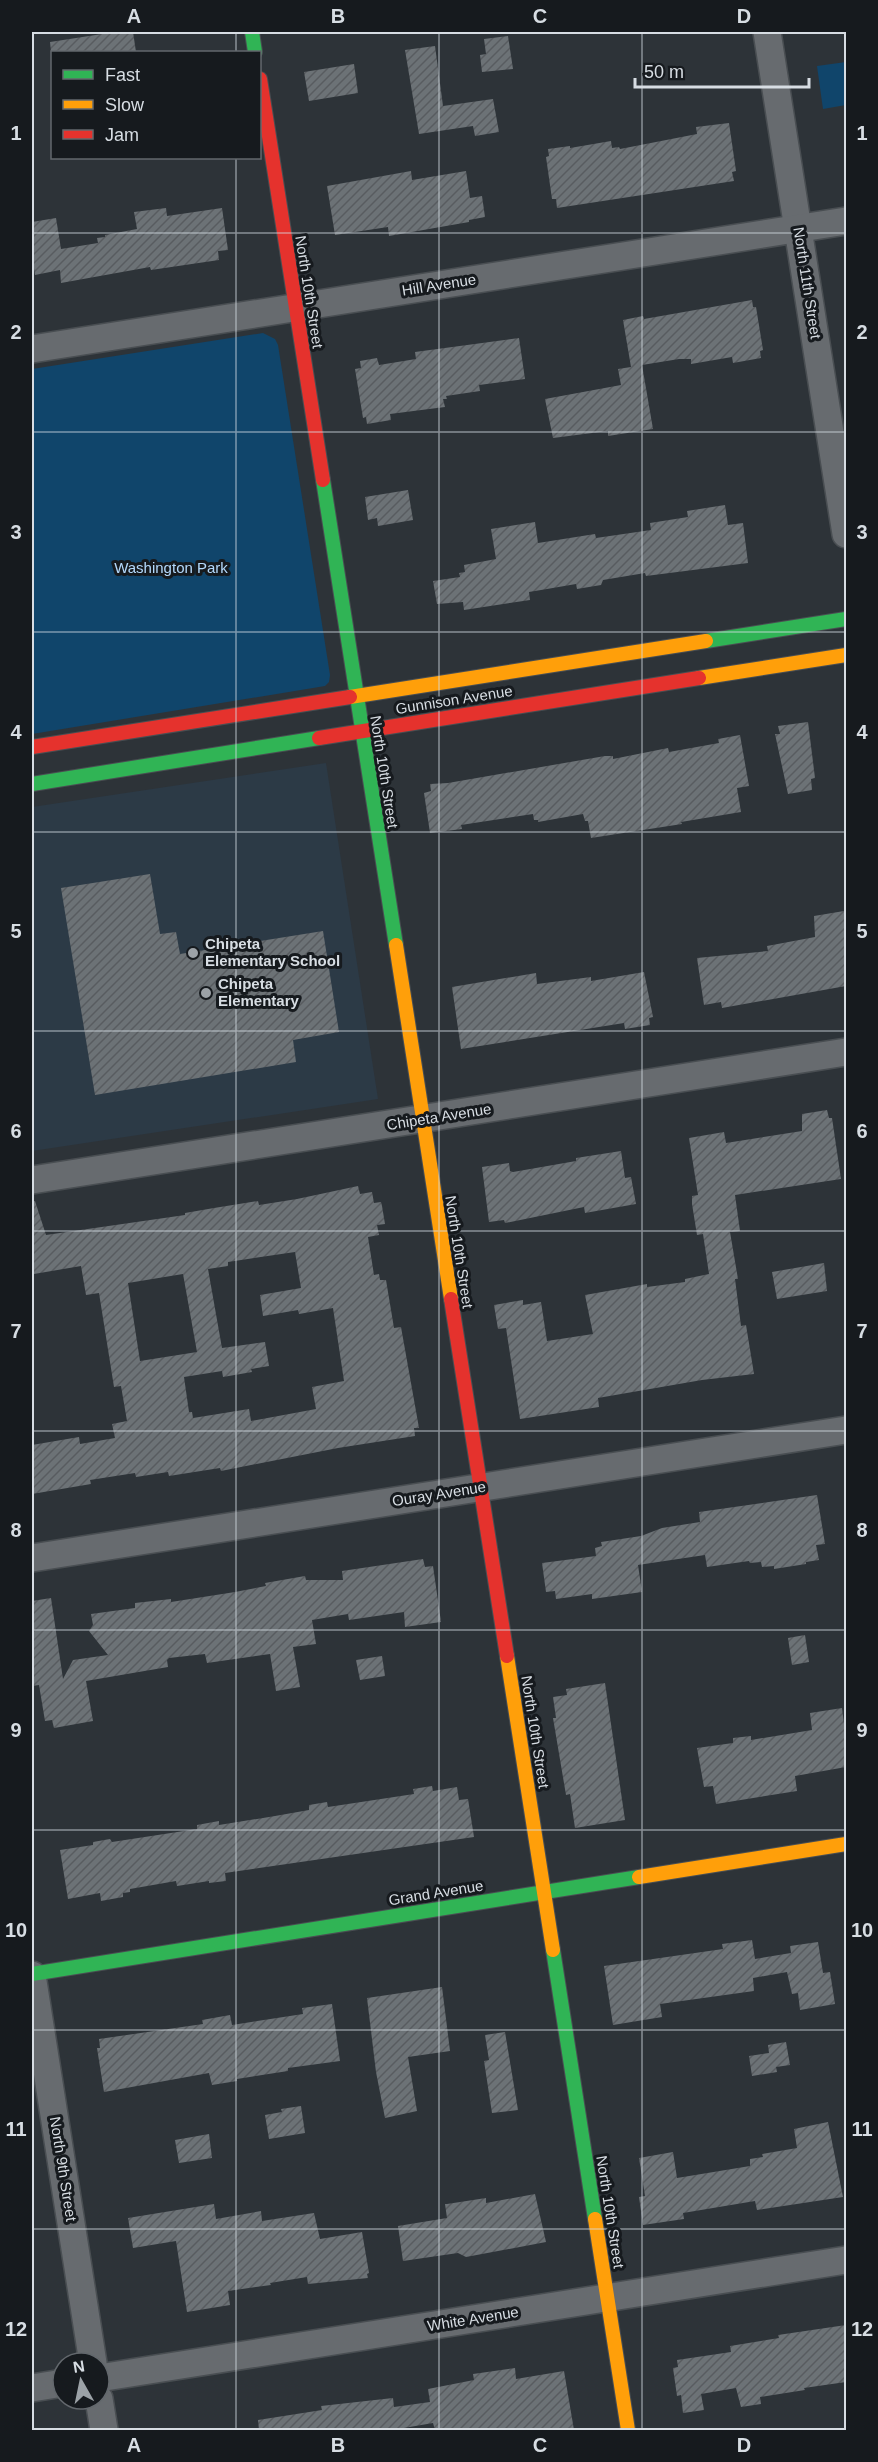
<svg xmlns="http://www.w3.org/2000/svg" width="878" height="2462" viewBox="0 0 878 2462" font-family="Arial,sans-serif">
<defs>
<pattern id="building-hatch" width="6" height="6" patternUnits="userSpaceOnUse" patternTransform="scale(1.5)"><rect width="6" height="6" fill="#6c7276"/><path d="M-1 1l2-2M0 6l6-6M5 7l2-2" fill="none" stroke="#585c60"/></pattern>
</defs>
<rect width="100%" height="100%" fill="#2d3338"/>
<polygon fill="#2c3a46" points="326,763 378,1099 32,1151 32,807"/>
<g fill="#10456b">
<polygon points="846,62 846,105 823,109 817,66"/>
<polygon points="263,333 275,339 278,345 330,675 329,682 325,686 32,734 32,369"/>
</g>
<g fill="url(#building-hatch)" fill-rule="evenodd">
<polygon points="115,32 133,32 136,52 51,52 50,42"/>
<polygon points="508,36 513,69 482,72 480,55 486,54 484,39"/>
<polygon points="435,46 443,106 493,99 499,132 475,136 473,126 419,134 405,50"/>
<polygon points="354,64 358,93 309,101 304,72"/>
<polygon points="729,123 736,171 732,172 734,181 557,208 556,199 552,199 546,157 549,156 548,149 570,146 570,148 611,141 612,148 619,147 620,149 697,134 696,127"/>
<polygon points="411,171 412,180 466,171 470,198 482,196 485,217 469,220 469,222 389,236 388,227 335,235 327,186"/>
<polygon points="166,208 167,216 222,208 228,250 218,251 219,260 151,270 150,267 61,283 60,270 35,275 32,255 32,222 56,218 61,249 98,243 97,238 105,237 105,235 137,229 134,212"/>
<polygon points="752,300 753,307 756,307 763,350 760,351 761,358 733,363 732,357 691,364 691,359 679,359 642,365 653,429 608,436 608,431 553,438 545,399 621,385 618,369 631,367 623,320 643,316 644,319"/>
<polygon points="519,338 525,379 479,385 480,391 446,396 447,399 443,399 445,407 390,414 391,420 367,424 366,417 363,418 355,369 361,368 360,361 377,358 379,365 416,359 415,352"/>
<polygon points="408,490 413,520 378,526 377,518 368,520 365,497"/>
<polygon points="725,505 728,525 743,523 748,563 646,576 645,573 603,580 601,585 577,589 576,584 547,589 529,592 530,600 464,610 463,602 437,604 433,581 460,577 459,573 465,572 464,565 496,559 491,529 535,522 538,543 595,534 596,538 651,530 650,523 688,517 687,511"/>
<polygon points="808,722 815,778 811,779 812,790 788,794 775,734 780,734 778,726"/>
<polygon points="740,735 749,786 737,788 741,812 681,822 682,824 591,838 588,821 585,821 583,814 538,822 538,820 534,820 533,814 461,825 462,829 430,833 424,793 431,791 430,784 448,783 605,756 613,756 613,759 668,748 669,752 719,743 718,739"/>
<polygon points="150,874 160,934 176,932 180,954 323,931 339,1032 293,1040 296,1062 95,1095 61,888"/>
<polygon points="844,911 846,928 846,986 722,1008 721,1002 704,1005 697,958 768,951 767,946 815,937 814,916"/>
<polygon points="644,972 653,1017 649,1018 650,1025 625,1029 624,1023 461,1049 452,987 536,973 537,984 591,977 591,981"/>
<polygon points="827,1110 829,1118 832,1118 841,1179 735,1195 740,1231 730,1232 738,1279 735,1279 741,1326 746,1325 754,1374 702,1380 598,1398 599,1407 520,1419 506,1328 498,1329 494,1305 523,1300 523,1305 541,1302 547,1341 593,1334 585,1295 647,1284 647,1287 685,1282 685,1279 709,1274 703,1234 697,1235 692,1204 692,1196 698,1195 689,1138 724,1132 726,1143 802,1131 802,1114"/>
<polygon points="621,1151 625,1178 631,1177 636,1204 585,1213 584,1207 505,1223 504,1220 489,1222 482,1167 509,1163 510,1171 513,1172 576,1161 576,1158"/>
<path d="M 358,1186 L 360,1194 L 372,1192 L 374,1203 L 381,1202 L 382,1206 L 385,1224 L 377,1225 L 379,1235 L 368,1237 L 374,1275 L 379,1274 L 380,1280 L 386,1280 L 394,1328 L 401,1327 L 419,1428 L 414,1428 L 415,1436 L 338,1448 L 221,1471 L 220,1468 L 169,1476 L 168,1472 L 136,1477 L 135,1473 L 90,1480 L 91,1484 L 32,1494 L 32,1445 L 79,1437 L 80,1444 L 115,1438 L 112,1424 L 127,1421 L 121,1386 L 114,1387 L 99,1293 L 86,1295 L 81,1266 L 34,1274 L 32,1256 L 32,1202 L 35,1201 L 46,1235 L 185,1215 L 185,1213 L 214,1208 L 258,1201 L 259,1205 L 297,1199 ZM 295,1252 L 301,1288 L 260,1295 L 263,1316 L 298,1310 L 299,1314 L 333,1308 L 344,1381 L 312,1387 L 316,1409 L 251,1421 L 249,1409 L 193,1418 L 192,1412 L 189,1412 L 184,1377 L 222,1371 L 223,1377 L 252,1372 L 251,1369 L 269,1366 L 265,1342 L 222,1348 L 208,1269 L 228,1266 L 228,1262 ZM 183,1274 L 197,1352 L 140,1361 L 128,1283 Z"/>
<polygon points="824,1263 827,1291 777,1299 772,1272"/>
<polygon points="817,1495 825,1544 816,1545 819,1560 806,1562 806,1564 774,1569 774,1566 762,1567 761,1562 750,1563 749,1561 707,1567 705,1555 638,1565 642,1592 592,1599 592,1594 556,1599 555,1591 546,1592 542,1563 596,1556 595,1548 602,1546 601,1542 641,1536 662,1528 700,1522 699,1512"/>
<polygon points="423,1559 425,1567 433,1566 441,1622 405,1627 404,1612 349,1620 348,1614 312,1620 316,1644 293,1647 300,1687 276,1691 270,1654 207,1663 205,1654 169,1658 167,1660 168,1667 86,1681 93,1721 54,1728 52,1720 45,1721 39,1685 32,1686 32,1601 51,1598 63,1679 73,1660 108,1655 89,1631 93,1625 91,1614 135,1608 135,1603 171,1599 171,1602 235,1592 266,1586 265,1583 305,1576 306,1580 343,1580 342,1571"/>
<polygon points="805,1635 809,1662 792,1665 788,1638"/>
<polygon points="382,1656 385,1676 360,1680 356,1660"/>
<polygon points="605,1683 625,1820 575,1828 570,1794 566,1795 553,1718 556,1718 553,1697 567,1695 566,1689"/>
<polygon points="842,1708 846,1740 846,1767 795,1776 797,1791 716,1804 713,1786 704,1787 697,1748 733,1743 733,1738 751,1736 751,1740 812,1730 810,1713"/>
<polygon points="432,1786 433,1791 457,1787 459,1800 468,1799 474,1837 225,1873 226,1881 209,1883 209,1881 177,1886 176,1881 130,1889 130,1892 123,1893 123,1897 101,1901 100,1893 68,1899 60,1850 93,1845 93,1842 110,1839 112,1842 197,1829 197,1825 219,1821 219,1825 275,1816 309,1810 309,1805 327,1802 328,1807 414,1794 413,1789"/>
<polygon points="752,1940 755,1959 791,1953 790,1946 818,1942 823,1973 830,1972 835,2004 800,2010 798,1993 792,1994 787,1972 753,1978 754,1991 660,2004 662,2017 613,2025 604,1966 723,1949 722,1944"/>
<polygon points="442,1987 450,2051 408,2057 417,2111 385,2118 376,2072 367,1998"/>
<polygon points="332,2004 340,2061 288,2068 288,2071 237,2079 237,2081 212,2085 209,2073 104,2092 97,2048 100,2048 99,2039 203,2024 202,2020 230,2015 232,2025 303,2014 302,2008"/>
<polygon points="505,2032 518,2110 492,2113 484,2061 489,2060 485,2035"/>
<polygon points="786,2042 790,2065 776,2067 777,2072 752,2076 749,2056 769,2053 768,2045"/>
<polygon points="301,2106 305,2133 269,2139 265,2115 282,2112 281,2109"/>
<polygon points="828,2122 843,2197 757,2210 755,2201 683,2213 684,2219 643,2225 639,2197 645,2196 639,2158 673,2152 677,2178 750,2166 750,2159 763,2157 762,2154 797,2148 794,2129"/>
<polygon points="209,2134 212,2158 179,2163 175,2140"/>
<polygon points="535,2194 546,2242 466,2257 458,2253 403,2261 398,2226 447,2218 445,2204 447,2204 486,2198 486,2203"/>
<polygon points="214,2204 216,2219 261,2211 262,2221 314,2213 320,2239 362,2232 369,2273 367,2274 368,2278 308,2284 307,2277 270,2283 271,2285 228,2291 230,2305 187,2312 176,2241 133,2248 128,2218"/>
<polygon points="846,2325 846,2382 804,2388 805,2390 760,2397 761,2404 741,2407 736,2388 701,2394 704,2410 683,2413 681,2395 677,2396 673,2368 678,2367 677,2360 731,2352 730,2346 779,2338 778,2335"/>
<polygon points="515,2368 516,2379 564,2371 574,2430 435,2430 433,2423 398,2429 398,2430 259,2430 258,2420 322,2410 321,2406 393,2398 394,2407 430,2402 428,2389 474,2380 473,2374"/>
</g>
<g fill="none" stroke-linecap="round" stroke-linejoin="round">
<defs>
<g id="street">
<polyline points="767,32 846,534"/>
<polyline points="32,349 846,221"/>
<polyline points="32,1180 846,1052"/>
<polyline points="32,1558 846,1430"/>
<polyline points="32,1975 93,2363"/>
<polyline points="99,2378 846,2260"/>
<polyline points="32,2388 63,2383"/>
<polyline points="99,2399 104,2430"/>
</g>
<g id="fast">
<polyline points="252,32 255,52"/>
<polyline points="323,480 396,945"/>
<polyline points="706,641 846,619"/>
<polyline points="32,784 319,738"/>
<polyline points="553,1950 595,2219"/>
<polyline points="32,1974 639,1877"/>
</g>
<g id="slow">
<polyline points="699,678 846,655"/>
<polyline points="350,697 706,641"/>
<polyline points="396,945 451,1299"/>
<polyline points="507,1656 553,1950"/>
<polyline points="639,1877 846,1844"/>
<polyline points="595,2219 628,2430"/>
</g>
<g id="jam">
<polyline points="260,79 323,480"/>
<polyline points="319,738 699,678"/>
<polyline points="32,747 350,697"/>
<polyline points="451,1299 507,1656"/>
</g>
</defs>
<use href="#street" stroke="#494e52" stroke-width="30"/>
<use href="#fast" stroke="#494e52" stroke-width="16"/>
<use href="#slow" stroke="#494e52" stroke-width="16"/>
<use href="#jam" stroke="#494e52" stroke-width="16"/>
<use href="#street" stroke="#676b6f" stroke-width="27"/>
<use href="#fast" stroke="#30b455" stroke-width="14"/>
<use href="#slow" stroke="#ff9f0a" stroke-width="14"/>
<use href="#jam" stroke="#e5322d" stroke-width="14"/>
</g>
<path fill="none" stroke="#d7dde3" stroke-width="1.5" stroke-opacity="0.55" d="M 236,32 L 236,52M 439,32 L 439,2430M 642,32 L 642,2430M 236,158 L 236,2430M 32,233 L 846,233M 32,432 L 846,432M 32,632 L 846,632M 32,832 L 846,832M 32,1031 L 846,1031M 32,1231 L 846,1231M 32,1431 L 846,1431M 32,1630 L 846,1630M 32,1830 L 846,1830M 32,2030 L 846,2030M 32,2229 L 846,2229"/>
<g fill="#9ca2a7" stroke="#161a1e" stroke-width="2">
<circle cx="193" cy="953" r="6"/>
<circle cx="206" cy="993" r="6"/>
</g>
<g text-anchor="middle" stroke-width="6" stroke-linejoin="round" paint-order="stroke">
<g font-size="15" fill="#d7dde3" stroke="#161a1e">
<text transform="translate(807 283) rotate(81)" y="5">North 11th Street</text>
<text transform="translate(439 285) rotate(-9)" y="5">Hill Avenue</text>
<text transform="translate(309 292) rotate(81)" y="5">North 10th Street</text>
<text transform="translate(454 700) rotate(-9)" y="5">Gunnison Avenue</text>
<text transform="translate(384 772) rotate(81)" y="5">North 10th Street</text>
<text transform="translate(439 1117) rotate(-9)" y="5">Chipeta Avenue</text>
<text transform="translate(459 1252) rotate(81)" y="5">North 10th Street</text>
<text transform="translate(439 1494) rotate(-9)" y="5">Ouray Avenue</text>
<text transform="translate(535 1732) rotate(81)" y="5">North 10th Street</text>
<text transform="translate(436 1893) rotate(-9)" y="5">Grand Avenue</text>
<text transform="translate(63 2169) rotate(81)" y="5">North 9th Street</text>
<text transform="translate(610 2212) rotate(81)" y="5">North 10th Street</text>
<text transform="translate(473 2319) rotate(-9)" y="5">White Avenue</text>
</g>
<g font-size="15" fill="#b3d9fc" stroke="#161a1e">
<text x="171" y="573">Washington Park</text>
</g>
<g font-size="15" font-weight="bold" fill="#d7dde3" stroke="#161a1e" text-anchor="start">
<text x="205" y="949">Chipeta<tspan x="205" dy="17">Elementary School</tspan></text>
<text x="218" y="989">Chipeta<tspan x="218" dy="17">Elementary</tspan></text>
</g>
</g>
<rect width="878" height="2462" fill="none" stroke="#161a1e" stroke-width="66"/>
<rect x="51" y="51" width="210" height="108" fill="#161a1e" stroke="#63686d" stroke-width="1.5"/>
<rect x="63" y="70" width="30" height="9" fill="#30b455" stroke="#63686d" stroke-width="1.5"/>
<text x="105" y="81" font-size="18" fill="#d7dde3">Fast</text>
<rect x="63" y="100" width="30" height="9" fill="#ff9f0a" stroke="#63686d" stroke-width="1.5"/>
<text x="105" y="111" font-size="18" fill="#d7dde3">Slow</text>
<rect x="63" y="130" width="30" height="9" fill="#e5322d" stroke="#63686d" stroke-width="1.5"/>
<text x="105" y="141" font-size="18" fill="#d7dde3">Jam</text>
<g transform="translate(81 2381) rotate(351)"><circle r="28" fill="#161a1e" stroke="#63686d" stroke-width="1.5"/>
<path d="M0-4.5L10 22L0 15L-10 22Z" fill="#9ca2a7"/>
<text y="-9" font-size="16" font-weight="bold" text-anchor="middle" fill="#d7dde3">N</text>
</g>
<path d="M635 78v9h174v-9" fill="none" stroke="#d7dde3" stroke-width="3"/>
<text x="644" y="78" font-size="18" fill="#d7dde3" stroke="#161a1e" stroke-width="4.5" paint-order="stroke">50 m</text>
<rect x="33" y="33" width="812" height="2396" fill="none" stroke="#d7dde3" stroke-width="2"/>
<g font-size="20" text-anchor="middle" font-weight="bold" fill="#d7dde3">
<text x="134" y="23">A</text>
<text x="338" y="23">B</text>
<text x="540" y="23">C</text>
<text x="744" y="23">D</text>
<text x="16" y="140">1</text>
<text x="862" y="140">1</text>
<text x="16" y="339">2</text>
<text x="862" y="339">2</text>
<text x="16" y="539">3</text>
<text x="862" y="539">3</text>
<text x="16" y="739">4</text>
<text x="862" y="739">4</text>
<text x="16" y="938">5</text>
<text x="862" y="938">5</text>
<text x="16" y="1138">6</text>
<text x="862" y="1138">6</text>
<text x="16" y="1338">7</text>
<text x="862" y="1338">7</text>
<text x="16" y="1537">8</text>
<text x="862" y="1537">8</text>
<text x="16" y="1737">9</text>
<text x="862" y="1737">9</text>
<text x="16" y="1937">10</text>
<text x="862" y="1937">10</text>
<text x="16" y="2136">11</text>
<text x="862" y="2136">11</text>
<text x="16" y="2336">12</text>
<text x="862" y="2336">12</text>
<text x="134" y="2452">A</text>
<text x="338" y="2452">B</text>
<text x="540" y="2452">C</text>
<text x="744" y="2452">D</text>
</g>
</svg>
